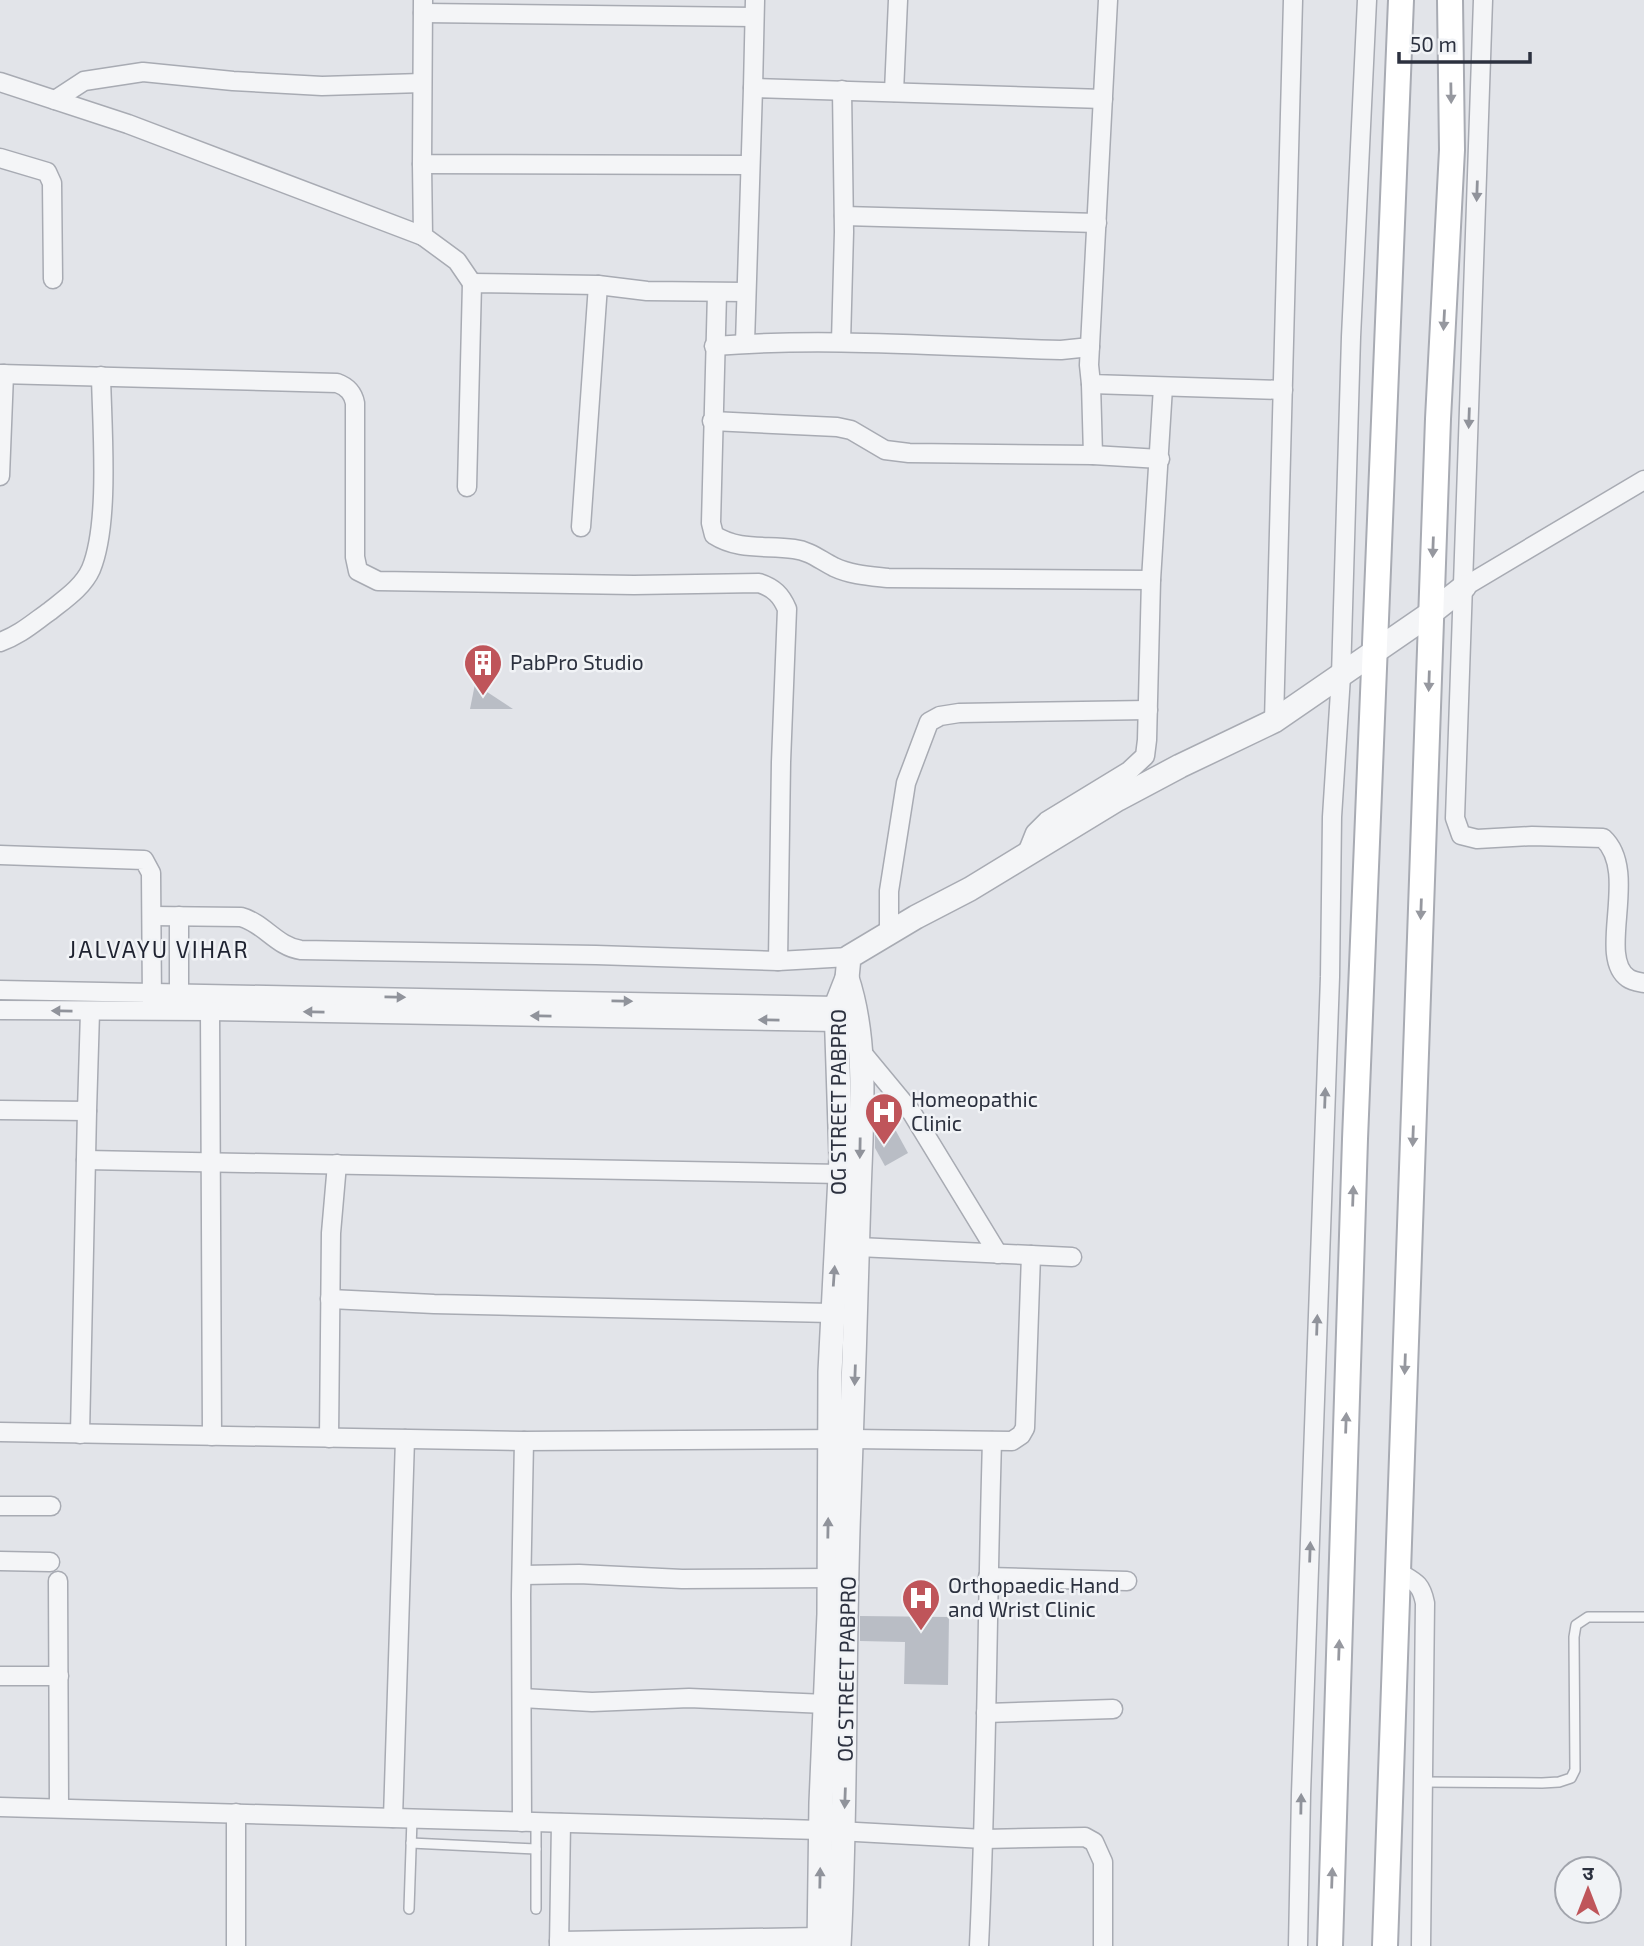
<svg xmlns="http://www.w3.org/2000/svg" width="1644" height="1946" viewBox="0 0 1644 1946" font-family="'Exo 2','Noto Sans Devanagari',sans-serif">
<rect width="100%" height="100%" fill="#e2e4e9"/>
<g fill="#b9bdc5">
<polygon points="475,684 513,709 470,709"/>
<polygon points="891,1122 908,1153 885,1166 875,1148 875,1130"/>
<polygon points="860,1616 949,1617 948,1685 904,1684 905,1642 860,1641"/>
</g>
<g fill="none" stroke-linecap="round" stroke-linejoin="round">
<defs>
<g id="service">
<polyline points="1424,1782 1542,1783 1559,1782 1571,1778 1575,1770 1574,1637 1576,1625 1588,1617 1644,1617"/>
<polyline points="536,1822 536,1909"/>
<polyline points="411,1843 536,1849"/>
<polyline points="409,1909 412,1819"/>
</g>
<g id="minor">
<polyline points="423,0 422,164 750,165"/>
<polyline points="1108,0 1089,365 1091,384 1283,390"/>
<path d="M 1483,0 L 1455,818 L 1461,835 L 1477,839 L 1532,836 L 1603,838 C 1640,872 1596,956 1628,978 C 1632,981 1639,982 1644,983"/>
<polyline points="423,13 754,17"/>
<polyline points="0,82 128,124 423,236"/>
<polyline points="753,88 755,0"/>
<polyline points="894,92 898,0"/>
<polyline points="55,100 84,81 143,72 233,81 322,86 422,83"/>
<polyline points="0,158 47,172 52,183 53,279"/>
<polyline points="422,164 423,236 457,261 472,283"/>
<polyline points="844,216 1097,223"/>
<path d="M 717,293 L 711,523 L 714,535 C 739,551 766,545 794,549 C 810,551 820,560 834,567 C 851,575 870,576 888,578 L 1151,580"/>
<polyline points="841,342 844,232 842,90"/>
<polyline points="745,343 753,88 1103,99"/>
<path d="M 714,346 C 830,337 946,347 1061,350 L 1090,347"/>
<path d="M 0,374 L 337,383 C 348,387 353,393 355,403 L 355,557 L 358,571 L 378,581 L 634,585 L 759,583 C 774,588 781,595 787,609 L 781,762 L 778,961"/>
<polyline points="1091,384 1093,455"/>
<polyline points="712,421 837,427 851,430 885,450 909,453 1093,455 1160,459"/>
<polyline points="0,476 4,374"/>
<polyline points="467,487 472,283 598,285 647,291 746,292"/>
<polyline points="581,527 598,285"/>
<polyline points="1464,587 1644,480"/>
<path d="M 0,642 C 20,635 33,623 50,611 C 65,599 83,587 91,569 C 110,523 102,428 101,376"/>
<polyline points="1274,721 1293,0"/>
<polyline points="1027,853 1035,833 1047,821 1129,771 1145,756 1147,740 1151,580 1163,387"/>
<polyline points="0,855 144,860 151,873 152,1005"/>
<path d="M 152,916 L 241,917 C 264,923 277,947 301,950 L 596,955 L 778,961 L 849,957"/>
<polyline points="179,916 179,1004"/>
<polyline points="889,933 889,891 906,783 929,722 940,716 959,713 1148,710"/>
<polyline points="0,990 836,1006"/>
<polyline points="0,1010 210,1011 837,1022"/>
<polyline points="210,1011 212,1436"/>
<polyline points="859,1049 912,1113 998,1254"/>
<polyline points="0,1110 87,1111 90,1012"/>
<polyline points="86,1160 841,1174"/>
<polyline points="858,1247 1072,1257"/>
<polyline points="330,1299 434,1304 832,1313"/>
<polyline points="0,1432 524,1441 852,1439 1012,1441 1021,1435 1025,1428 1031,1255"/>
<polyline points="80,1434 87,1111"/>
<polyline points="329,1438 331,1233 337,1164"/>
<polyline points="0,1506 51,1506"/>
<polyline points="0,1561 50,1562"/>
<path d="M 1398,1572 C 1415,1582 1421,1583 1425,1603 L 1421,1946"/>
<polyline points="523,1575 579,1574 682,1579 828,1578"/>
<polyline points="988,1577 1127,1581"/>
<polyline points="58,1581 59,1808"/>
<polyline points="0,1676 59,1676"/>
<polyline points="522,1698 592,1702 689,1698 826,1704"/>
<polyline points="986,1713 1113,1709"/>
<polyline points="0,1807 820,1830 984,1839 1085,1837 1094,1842 1103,1862 1103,1946"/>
<polyline points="236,1813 236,1946"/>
<polyline points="393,1818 405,1439"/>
<polyline points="522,1822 521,1595 524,1441"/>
<polyline points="559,1941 819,1937"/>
<polyline points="559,1946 561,1823"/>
<path d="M 979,1946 C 987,1778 987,1610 992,1441"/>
<polyline points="1298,1946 1301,1794 1330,977 1332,817 1341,676 1351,337 1367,0"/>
</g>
<g id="tertiary">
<polyline points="819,1946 821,1803 829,1614 830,1372 841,1157 836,1006 847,978 849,957 916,917 970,889 1118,799 1180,766 1274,721 1431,613 1464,587"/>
<path d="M 839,1946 C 847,1798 843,1649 849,1501 C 853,1399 856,1296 859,1194 C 861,1125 869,1044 847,978"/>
</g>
<g id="secondary">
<polyline points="1330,1946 1355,1139 1401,0"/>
<polyline points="1385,1946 1438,419 1452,150 1450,0"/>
</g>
</defs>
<use href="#service" stroke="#a8abb3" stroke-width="12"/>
<use href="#minor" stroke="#a8abb3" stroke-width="21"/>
<use href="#tertiary" stroke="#a8abb3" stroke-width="26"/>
<use href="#secondary" stroke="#a8abb3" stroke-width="28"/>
<use href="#service" stroke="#f4f5f7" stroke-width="9"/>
<use href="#minor" stroke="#f4f5f7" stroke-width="18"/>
<use href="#tertiary" stroke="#f4f5f7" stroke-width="23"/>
<use href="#secondary" stroke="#fff" stroke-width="24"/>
</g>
<defs><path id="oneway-solid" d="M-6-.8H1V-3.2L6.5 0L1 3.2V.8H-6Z" transform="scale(1.75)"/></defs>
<g fill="#96989f">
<use href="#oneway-solid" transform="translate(1451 93) rotate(89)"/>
<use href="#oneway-solid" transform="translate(1444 320) rotate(93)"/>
<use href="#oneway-solid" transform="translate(1433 547) rotate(92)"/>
<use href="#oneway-solid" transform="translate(1429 681) rotate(92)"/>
<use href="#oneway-solid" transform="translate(1421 909) rotate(92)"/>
<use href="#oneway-solid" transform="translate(1413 1136) rotate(92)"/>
<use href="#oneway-solid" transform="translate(1353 1196) rotate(-88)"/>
<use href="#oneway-solid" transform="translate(1405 1364) rotate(92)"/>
<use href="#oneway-solid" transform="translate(1346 1423) rotate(-88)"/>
<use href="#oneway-solid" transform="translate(1339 1650) rotate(-88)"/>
<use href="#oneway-solid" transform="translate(1332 1878) rotate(-88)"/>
</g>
<g fill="#90939b">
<use href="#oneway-solid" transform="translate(1477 191) rotate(92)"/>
<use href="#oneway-solid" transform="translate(1469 418) rotate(92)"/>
<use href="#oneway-solid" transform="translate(395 997) rotate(1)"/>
<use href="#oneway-solid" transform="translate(622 1001) rotate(1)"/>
<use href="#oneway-solid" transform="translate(62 1011) rotate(-179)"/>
<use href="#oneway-solid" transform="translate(314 1012) rotate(-179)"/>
<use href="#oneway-solid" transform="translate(541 1016) rotate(-179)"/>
<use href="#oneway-solid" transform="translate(769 1020) rotate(-179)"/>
<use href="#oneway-solid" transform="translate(1325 1098) rotate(-88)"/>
<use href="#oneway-solid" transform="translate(860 1148) rotate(91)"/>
<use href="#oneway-solid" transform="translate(834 1276) rotate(-86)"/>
<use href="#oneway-solid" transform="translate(1317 1325) rotate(-88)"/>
<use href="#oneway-solid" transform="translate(855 1375) rotate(92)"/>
<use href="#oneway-solid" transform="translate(828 1528) rotate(-89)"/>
<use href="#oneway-solid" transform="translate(1310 1552) rotate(-88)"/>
<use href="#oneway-solid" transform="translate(845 1798) rotate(92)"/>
<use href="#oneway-solid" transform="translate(1301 1804) rotate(-89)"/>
<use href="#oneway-solid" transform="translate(820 1878) rotate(-89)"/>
</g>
<defs>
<symbol id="building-pin" viewBox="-11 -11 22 30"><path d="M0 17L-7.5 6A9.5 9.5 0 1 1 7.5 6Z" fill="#bf555a" stroke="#f1f3f6"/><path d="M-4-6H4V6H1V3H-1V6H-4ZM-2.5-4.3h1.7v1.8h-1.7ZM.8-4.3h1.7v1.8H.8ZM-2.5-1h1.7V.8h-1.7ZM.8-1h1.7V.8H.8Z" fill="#fff"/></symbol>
<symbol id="hospital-pin" viewBox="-11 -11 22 30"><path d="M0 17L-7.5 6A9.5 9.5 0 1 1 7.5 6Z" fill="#bf555a" stroke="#f1f3f6"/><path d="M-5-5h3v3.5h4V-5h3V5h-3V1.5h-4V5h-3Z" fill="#fff"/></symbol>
</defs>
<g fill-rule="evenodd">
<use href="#building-pin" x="461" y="641" width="44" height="60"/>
<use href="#hospital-pin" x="862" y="1090" width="44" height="60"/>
<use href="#hospital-pin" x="899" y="1576" width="44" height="60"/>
</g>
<g text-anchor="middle" stroke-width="5" stroke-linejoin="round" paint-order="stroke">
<g font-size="21" fill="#2c313f" stroke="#f1f3f6" text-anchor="start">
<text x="510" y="670">PabPro Studio</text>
<text x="911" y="1107">Homeopathic<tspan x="911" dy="24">Clinic</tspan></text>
<text x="948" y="1593">Orthopaedic Hand<tspan x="948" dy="24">and Wrist Clinic</tspan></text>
</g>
<g font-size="21" fill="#2c313f" stroke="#f1f3f6">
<text transform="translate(839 1102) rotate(-90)" y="7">OG STREET PABPRO</text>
<text transform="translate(847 1669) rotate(-89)" y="7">OG STREET PABPRO</text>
</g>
<g font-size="23" letter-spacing="2" fill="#1e2230" stroke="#f1f3f6">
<text x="159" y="958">JALVAYU VIHAR</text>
</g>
</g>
<g transform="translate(1588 1890)"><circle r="33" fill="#f1f3f6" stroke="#a2a5ad" stroke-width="2"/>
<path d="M0-5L12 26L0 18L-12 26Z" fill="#bf555a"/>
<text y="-10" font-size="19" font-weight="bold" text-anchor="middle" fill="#2c313f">उ</text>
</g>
<path d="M1399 52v10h131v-10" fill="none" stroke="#2c313f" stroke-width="3.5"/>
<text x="1410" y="52" font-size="21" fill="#2c313f" stroke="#f1f3f6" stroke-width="5" paint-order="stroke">50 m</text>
</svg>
